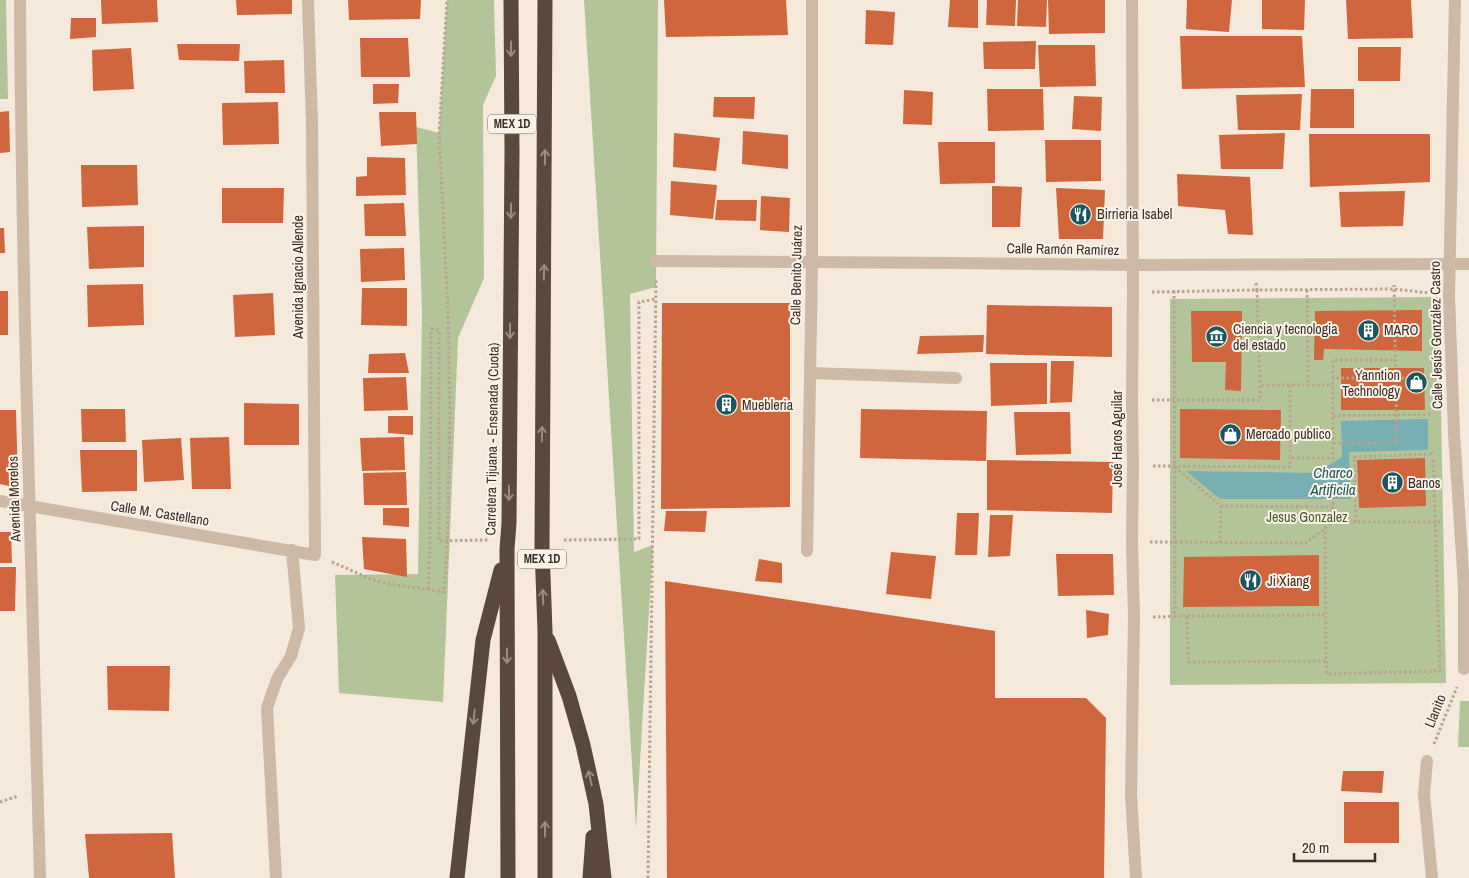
<svg xmlns="http://www.w3.org/2000/svg" width="1469" height="878" viewBox="0 0 1469 878" font-family="'Archivo Narrow',sans-serif">
<rect width="100%" height="100%" fill="#f4e9db"/>
<g fill="#b4c499">
<polygon points="0,0 6,0 8,99 0,99"/>
<polygon points="447,0 494,0 496,76 483,105 484,278 458,338 443,702 339,693 335,575 418,574 422,313 416,127 439,133"/>
<polygon points="584,0 658,0 656,287 630,294 634,552 653,545 636,828"/>
<polygon points="1439,297 1446,683 1170,685 1170,299"/>
<polygon points="1460,701 1469,701 1469,747 1458,747"/>
</g>
<polygon fill="#77afb3" points="1428,419 1428,450 1349,452 1351,499 1220,499 1186,471 1316,473 1342,457 1341,421"/>
<g fill="#d0663d">
<polygon points="101,0 157,0 158,22 102,24"/>
<polygon points="236,0 292,0 292,14 237,15"/>
<polygon points="348,0 421,0 420,19 349,20"/>
<polygon points="664,0 786,0 788,35 666,37"/>
<polygon points="950,0 978,0 978,28 948,27"/>
<polygon points="987,0 1016,0 1015,26 986,25"/>
<polygon points="1018,0 1047,0 1046,27 1017,26"/>
<polygon points="1048,0 1105,0 1105,33 1049,34"/>
<polygon points="1187,0 1232,0 1229,32 1186,29"/>
<polygon points="1262,0 1305,0 1304,30 1262,29"/>
<polygon points="1346,0 1411,0 1413,38 1348,39"/>
<polygon points="866,10 895,12 893,45 865,44"/>
<polygon points="71,18 96,18 96,37 70,39"/>
<polygon points="1180,36 1302,36 1305,87 1182,89"/>
<polygon points="360,38 408,38 410,77 361,77"/>
<polygon points="1036,41 1035,69 984,69 983,42"/>
<polygon points="177,44 240,44 239,61 179,60"/>
<polygon points="1038,45 1095,45 1096,86 1040,87"/>
<polygon points="1358,47 1401,47 1400,81 1358,81"/>
<polygon points="131,48 134,89 93,91 92,50"/>
<polygon points="284,60 285,93 245,93 244,61"/>
<polygon points="373,84 399,84 398,103 373,104"/>
<polygon points="987,89 1043,89 1044,130 988,131"/>
<polygon points="1311,89 1354,89 1354,128 1310,128"/>
<polygon points="904,90 933,92 932,125 903,124"/>
<polygon points="1302,94 1300,130 1238,130 1236,95"/>
<polygon points="1074,96 1102,97 1101,131 1072,129"/>
<polygon points="714,97 755,97 754,119 713,117"/>
<polygon points="278,102 279,144 223,145 222,103"/>
<polygon points="9,111 10,152 0,153 0,112"/>
<polygon points="379,112 416,112 417,144 381,146"/>
<polygon points="743,131 788,135 788,169 742,164"/>
<polygon points="674,133 720,138 716,171 673,167"/>
<polygon points="1285,133 1283,169 1221,169 1219,135"/>
<polygon points="1309,134 1430,134 1430,182 1310,187"/>
<polygon points="1045,140 1101,140 1101,181 1046,182"/>
<polygon points="938,142 995,142 995,183 940,184"/>
<polygon points="367,157 405,158 406,195 356,196 356,177 367,176"/>
<polygon points="81,165 137,165 138,205 82,207"/>
<polygon points="1177,174 1250,177 1253,235 1228,234 1225,210 1178,206"/>
<polygon points="671,181 717,185 713,219 670,215"/>
<polygon points="992,186 1022,187 1020,227 992,227"/>
<polygon points="222,188 284,188 283,223 222,223"/>
<polygon points="1056,188 1105,190 1103,239 1059,239"/>
<polygon points="1405,191 1403,226 1341,227 1339,192"/>
<polygon points="761,196 790,198 789,232 760,230"/>
<polygon points="717,200 757,200 756,221 715,220"/>
<polygon points="404,203 406,236 365,236 364,204"/>
<polygon points="144,226 144,267 89,269 87,227"/>
<polygon points="0,228 4,228 5,253 0,253"/>
<polygon points="404,248 405,280 361,282 360,249"/>
<polygon points="143,284 144,325 88,327 87,285"/>
<polygon points="362,288 407,288 407,326 361,325"/>
<rect x="0" y="291" width="8" height="44"/>
<polygon points="273,293 275,335 235,337 233,295"/>
<polygon points="662,303 790,303 790,507 661,509"/>
<polygon points="987,305 1112,307 1112,357 986,354"/>
<polygon points="1422,310 1422,351 1324,349 1323,360 1314,360 1315,311"/>
<polygon points="1191,311 1242,311 1241,391 1225,390 1226,362 1192,362"/>
<polygon points="984,335 983,352 917,354 920,336"/>
<polygon points="405,353 409,373 368,373 369,354"/>
<polygon points="1051,361 1074,361 1072,402 1050,403"/>
<polygon points="990,363 1047,363 1047,404 991,406"/>
<polygon points="1341,368 1424,368 1425,410 1341,410"/>
<polygon points="406,377 408,410 364,411 363,378"/>
<polygon points="244,403 299,404 299,445 244,445"/>
<polygon points="81,409 125,409 126,442 82,442"/>
<polygon points="861,409 987,411 986,461 860,458"/>
<polygon points="1180,409 1281,410 1280,460 1180,458"/>
<polygon points="0,410 16,410 18,488 0,484"/>
<polygon points="1014,412 1070,412 1071,454 1016,455"/>
<polygon points="388,416 413,416 413,435 388,433"/>
<polygon points="229,437 231,489 192,489 190,438"/>
<polygon points="404,437 405,470 362,471 360,438"/>
<polygon points="181,438 184,480 144,482 142,440"/>
<polygon points="80,450 137,450 137,491 82,492"/>
<polygon points="1425,458 1426,506 1359,508 1357,460"/>
<polygon points="987,460 1113,462 1112,513 987,510"/>
<polygon points="406,472 407,505 364,505 363,473"/>
<polygon points="383,508 409,508 409,527 383,525"/>
<polygon points="666,511 707,511 705,532 664,531"/>
<polygon points="957,513 979,513 977,555 955,555"/>
<polygon points="990,515 1013,515 1010,556 988,557"/>
<polygon points="0,532 11,532 12,563 0,563"/>
<polygon points="362,537 406,539 407,577 364,569"/>
<polygon points="891,552 936,556 931,599 886,594"/>
<polygon points="1056,554 1113,554 1114,595 1058,596"/>
<polygon points="1319,555 1319,606 1183,607 1184,557"/>
<polygon points="759,559 782,563 782,583 755,581"/>
<polygon points="0,567 16,567 15,611 0,611"/>
<polygon points="665,581 995,631 995,698 1086,698 1106,718 1104,878 667,878"/>
<polygon points="1086,610 1109,614 1108,635 1087,638"/>
<polygon points="107,666 170,666 169,711 108,710"/>
<polygon points="1343,771 1384,771 1382,793 1341,791"/>
<rect x="1344" y="802" width="55" height="41"/>
<polygon points="172,833 175,878 89,878 85,834"/>
</g>
<g fill="none" stroke-linecap="round" stroke-linejoin="round">
<g stroke="#b9a390" stroke-width="3" stroke-dasharray="2.5 2.5" stroke-linecap="butt">
<polyline points="1256,283 1257,290 1394,289 1429,293"/>
<polyline points="1307,290 1308,385"/>
<polyline points="1174,291 1175,617"/>
<polyline points="1152,292 1257,290 1260,385"/>
<polyline points="1333,378 1333,360 1396,360"/>
<polyline points="1434,378 1333,378 1333,522 1442,522"/>
<polyline points="1290,385 1290,458 1333,458"/>
<polyline points="1152,400 1260,400 1260,385 1333,385"/>
<polyline points="1333,416 1432,414"/>
<polyline points="1333,443 1397,443 1394,285"/>
<polyline points="1153,466 1290,467 1290,458"/>
<polyline points="1175,467 1221,506 1333,507"/>
<polyline points="1356,522 1354,457 1433,454 1433,452"/>
<polyline points="564,540 639,539 639,302 656,299"/>
<polyline points="1150,542 1306,543 1333,522"/>
<polyline points="1220,543 1221,506"/>
<path d="M 332,562 C 345,567 358,574 371,579 C 394,587 420,587 444,592 L 447,552 L 450,408 L 448,310 L 439,134 L 447,0"/>
<polyline points="428,589 430,547 431,329 439,330 439,541 488,540"/>
<polyline points="1187,616 1326,615"/>
<polyline points="1153,617 1187,616 1188,662 1326,661 1325,528"/>
<polyline points="1326,661 1327,674 1440,671 1433,457"/>
<polyline points="1434,744 1457,687"/>
<polyline points="0,802 18,796"/>
<polyline points="648,878 656,279"/>
</g>
<g stroke="#cdb9a6" stroke-width="12">
<path d="M 20,0 C 22,293 32,585 40,878"/>
<polyline points="1455,0 1449,296 1454,433 1464,587 1464,669"/>
<polyline points="656,261 952,263 1133,265"/>
<polyline points="810,373 956,378"/>
<polyline points="0,501 315,555 312,124 308,0"/>
<polyline points="807,551 812,262 812,0"/>
<polyline points="1427,761 1424,794 1432,878"/>
<polyline points="276,878 267,708 277,679 291,656 299,628 292,550"/>
</g>
<g stroke="#cdb9a6" stroke-width="12">
<polyline points="1132,0 1133,293 1132,401 1133,466 1132,542 1134,617 1131,795 1136,878"/>
<polyline points="1133,265 1469,264"/>
</g>
<g stroke="#5a483e" stroke-width="15">
<polyline points="548,640 569,696 583,745 596,804 604,878"/>
<polyline points="457,878 483,640 501,570"/>
<polyline points="508,878 507,549 509,523 512,152 511,0"/>
<polyline points="545,878 545,631 542,548 545,0"/>
<polyline points="590,878 593,837"/>
</g>
</g>
<defs><path id="oneway-shaft" d="M-6 0H5M1.5-3L5.5 0L1.5 3" fill="none" stroke-width="1.6" stroke-linecap="round" stroke-linejoin="round" transform="scale(1.25)"/></defs>
<g stroke="#9a8c82">
<use href="#oneway-shaft" transform="translate(511 49) rotate(90)"/>
<use href="#oneway-shaft" transform="translate(545 157) rotate(-90)"/>
<use href="#oneway-shaft" transform="translate(511 211) rotate(91)"/>
<use href="#oneway-shaft" transform="translate(544 272) rotate(-89)"/>
<use href="#oneway-shaft" transform="translate(510 331) rotate(90)"/>
<use href="#oneway-shaft" transform="translate(542 434) rotate(-89)"/>
<use href="#oneway-shaft" transform="translate(509 493) rotate(90)"/>
<use href="#oneway-shaft" transform="translate(543 597) rotate(-92)"/>
<use href="#oneway-shaft" transform="translate(507 656) rotate(90)"/>
<use href="#oneway-shaft" transform="translate(474 717) rotate(96)"/>
<use href="#oneway-shaft" transform="translate(590 778) rotate(-103)"/>
<use href="#oneway-shaft" transform="translate(545 829) rotate(-90)"/>
</g>
<defs>
<symbol id="restaurant-disc" viewBox="-11 -11 22 22"><circle r="9.5" fill="#19565e" stroke="#fbf3e8"/><path d="M-5-6h1v4h1v-4h1v4h1v-4h1v5L-1.5 .5V6h-2V.5L-5-1ZM5-6V6H3V1.5H1.5Q1.5-4 5-6Z" fill="#fff"/></symbol>
<symbol id="building-disc" viewBox="-11 -11 22 22"><circle r="9.5" fill="#19565e" stroke="#fbf3e8"/><path d="M-4-6H4V6H1V3H-1V6H-4ZM-2.5-4.3h1.7v1.8h-1.7ZM.8-4.3h1.7v1.8H.8ZM-2.5-1h1.7V.8h-1.7ZM.8-1h1.7V.8H.8Z" fill="#fff"/></symbol>
<symbol id="museum-disc" viewBox="-11 -11 22 22"><circle r="9.5" fill="#19565e" stroke="#fbf3e8"/><path d="M0-6L6-3V-2H-6V-3ZM-5-1h2V3h-2ZM-1-1h2V3h-2ZM3-1h2V3H3ZM-6 4H6V6H-6Z" fill="#fff"/></symbol>
<symbol id="shop-disc" viewBox="-11 -11 22 22"><circle r="9.5" fill="#19565e" stroke="#fbf3e8"/><path d="M-5-2.5h2.3a2.7 3.5 0 0 1 5.4 0H5L5.5 6h-11ZM-1.5-2.5h3a1.5 2.3 0 0 0-3 0Z" fill="#fff"/></symbol>
</defs>
<g fill-rule="evenodd">
<use href="#restaurant-disc" x="1068" y="202" width="25" height="25"/>
<use href="#building-disc" x="1356" y="318" width="25" height="25"/>
<use href="#museum-disc" x="1204" y="324" width="25" height="25"/>
<use href="#shop-disc" x="1404" y="370" width="25" height="25"/>
<use href="#building-disc" x="714" y="392" width="25" height="25"/>
<use href="#shop-disc" x="1218" y="422" width="25" height="25"/>
<use href="#building-disc" x="1380" y="470" width="25" height="25"/>
<use href="#restaurant-disc" x="1238" y="568" width="25" height="25"/>
</g>
<g text-anchor="middle" stroke-width="4" stroke-linejoin="round" paint-order="stroke">
<g fill="#fbf3e8" stroke="#726861" stroke-width="1">
<rect x="488" y="114.5" width="48" height="19" rx="4"/>
<rect x="518" y="549.5" width="48" height="19" rx="4"/>
</g>
<g font-size="12" font-weight="bold" fill="#382d27">
<text x="512" y="128">MEX 1D</text>
<text x="542" y="563">MEX 1D</text>
</g>
<g font-size="14" fill="#382d27" stroke="#fbf3e8" text-anchor="start">
<text x="1097" y="219">Birrieria Isabel</text>
<text x="1233" y="334">Ciencia y tecnologia<tspan x="1233" dy="16">del estado</tspan></text>
<text x="1384" y="335">MARO</text>
<text x="1400" y="380" text-anchor="end">Yanntion<tspan x="1400" dy="16">Technology</tspan></text>
<text x="742" y="410">Muebleria</text>
<text x="1246" y="439">Mercado publico</text>
<text x="1408" y="488">Banos</text>
<text x="1267" y="586">Ji Xiang</text>
</g>
<g font-size="14" fill="#382d27" stroke="#fbf3e8">
<text transform="translate(1063 249) rotate(1)" y="5">Calle Ramón Ramírez</text>
<text transform="translate(796 275) rotate(-89)" y="5">Calle Benito Juárez</text>
<text transform="translate(298 277) rotate(-90)" y="5">Avenida Ignacio Allende</text>
<text transform="translate(1436 335) rotate(-91)" y="5">Calle Jesús González Castro</text>
<text transform="translate(492 439) rotate(-89)" y="5">Carretera Tijuana - Ensenada (Cuota)</text>
<text transform="translate(1117 439) rotate(-90)" y="5">José Haros Aguilar</text>
<text transform="translate(14 499) rotate(-92)" y="5">Avenida Morelos</text>
<text transform="translate(160 513) rotate(9)" y="5">Calle M. Castellano</text>
<text transform="translate(1435 711) rotate(-68)" y="5">Llanito</text>
</g>
<g font-size="14" fill="#455929" stroke="#fbf3e8">
<text x="1307" y="522">Jesus Gonzalez</text>
</g>
<g font-size="15" font-style="italic" fill="#19565e" stroke="#fbf3e8">
<text x="1333" y="478">Charco<tspan x="1333" dy="17">Artificila</tspan></text>
</g>
</g>
<path d="M1294 853v8h81v-8" fill="none" stroke="#382d27" stroke-width="2.5"/>
<text x="1302" y="853" font-size="15" fill="#382d27" stroke="#fbf3e8" stroke-width="4" paint-order="stroke">20 m</text>
</svg>
